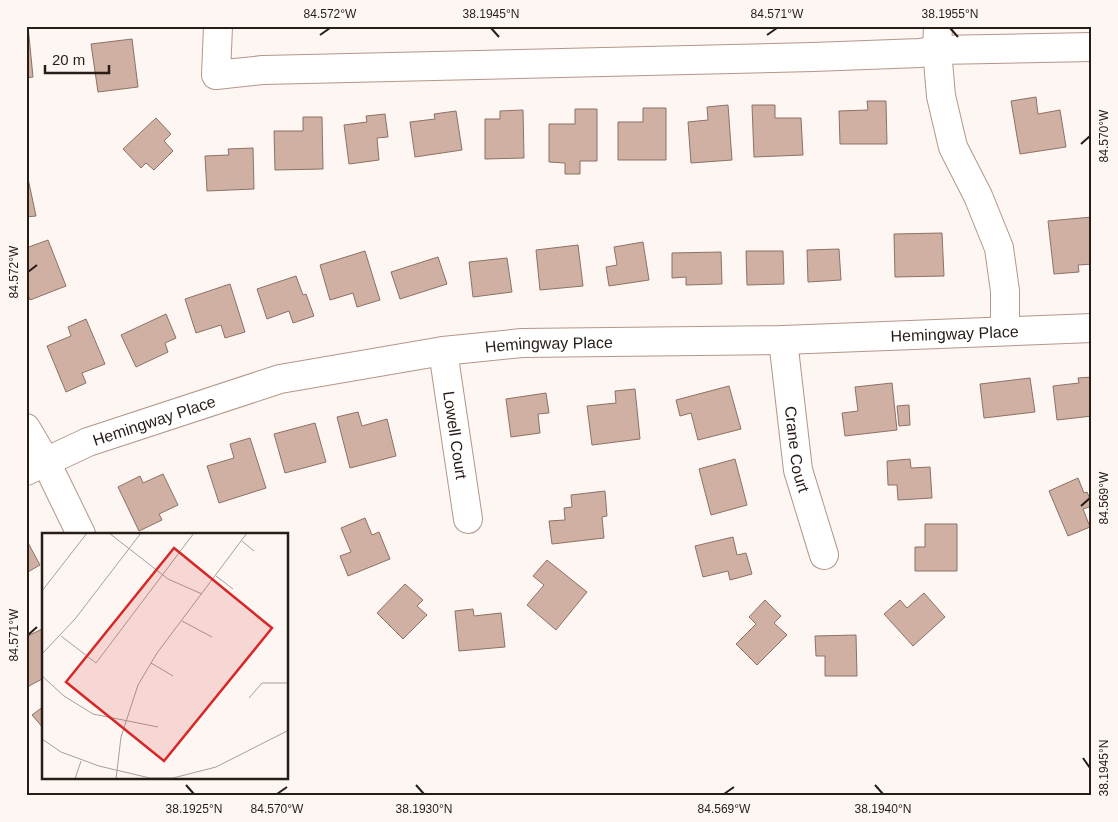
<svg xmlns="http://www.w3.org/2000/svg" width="1118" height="822" viewBox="0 0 1118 822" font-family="Helvetica,sans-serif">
<rect width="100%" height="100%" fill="#fdf6f3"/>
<g fill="#cfb0a3" stroke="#8e7165">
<polygon points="28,26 33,77 26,78 26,27"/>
<polygon points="132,39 138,87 98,92 91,44"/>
<polygon points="1036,97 1038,114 1060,110 1066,147 1020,154 1011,101"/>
<polygon points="867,101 886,101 887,144 840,144 839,111 868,110"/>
<polygon points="728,105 732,160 691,163 688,122 708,120 707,107"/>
<polygon points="752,105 775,105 775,118 801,118 803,155 754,157"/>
<polygon points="643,108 666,108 666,160 618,160 618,122 643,122"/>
<polygon points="575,109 597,109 597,161 580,161 580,174 565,174 565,163 549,162 549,124 575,124"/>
<polygon points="523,110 524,158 485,159 485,119 500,119 500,111"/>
<polygon points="456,111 462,150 415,157 410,122 435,119 434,114"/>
<polygon points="385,114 388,137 377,138 379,160 349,164 344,125 367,122 366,116"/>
<polygon points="303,117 322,117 323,169 275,170 274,131 303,131"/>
<polygon points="156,118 171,134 164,141 173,151 154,170 146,163 141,168 123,149"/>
<polygon points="253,148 254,189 207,191 205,156 229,155 228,149"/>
<polygon points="26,169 36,216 26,217"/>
<polygon points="1092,217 1092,264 1078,265 1079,272 1054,274 1048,221"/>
<polygon points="942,233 944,276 895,277 894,234"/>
<polygon points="48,240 66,286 30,300 26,290 26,248"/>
<polygon points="643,242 649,280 609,286 606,267 617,265 614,247"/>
<polygon points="578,245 583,286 540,290 536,250"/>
<polygon points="839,249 841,280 808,282 807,250"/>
<polygon points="365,251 380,300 357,307 353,293 330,300 320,265"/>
<polygon points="746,251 783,251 784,284 747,285"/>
<polygon points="721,252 722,284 686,285 686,277 672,278 672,253"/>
<polygon points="438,257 447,284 400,299 391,272"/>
<polygon points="507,258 512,292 473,297 469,262"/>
<polygon points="296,276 303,295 306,294 314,316 293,323 289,311 267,319 257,289"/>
<polygon points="230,284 245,332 225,338 221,325 196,333 185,299"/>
<polygon points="166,314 176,338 165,343 168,352 136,367 121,335"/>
<polygon points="86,319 105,364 82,373 86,383 66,392 47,346 71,336 68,327"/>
<polygon points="1092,377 1092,416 1057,420 1053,386 1079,383 1078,378"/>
<polygon points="1030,378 1035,412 984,418 980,384"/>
<polygon points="892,383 897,430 845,436 842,413 858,411 855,387"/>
<polygon points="729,386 741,429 698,440 691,413 680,416 676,400"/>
<polygon points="635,389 640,439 592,445 587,406 616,403 615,391"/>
<polygon points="546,393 549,413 538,414 540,433 511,437 506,399"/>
<polygon points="909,405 910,425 899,426 897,406"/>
<polygon points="358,412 362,426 387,419 396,456 350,468 337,417"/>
<polygon points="315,423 326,462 285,473 274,434"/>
<polygon points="250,438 266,488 219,503 207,466 234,458 230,444"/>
<polygon points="735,459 747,505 711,515 699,469"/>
<polygon points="910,459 911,468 930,467 932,498 898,500 897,485 888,485 887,461"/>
<polygon points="163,474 178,505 159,514 162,520 139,531 118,487 140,476 143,483"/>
<polygon points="1078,478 1084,493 1087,492 1092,504 1092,506 1083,509 1090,527 1068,536 1049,491"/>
<polygon points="605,491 607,516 602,517 604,538 552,544 549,521 565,520 564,508 572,507 571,495"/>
<polygon points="365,518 372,535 379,532 390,559 348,576 340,556 351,552 341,528"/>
<polygon points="925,524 957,524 957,571 915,571 915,547 925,547"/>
<polygon points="733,537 737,555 746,553 752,574 730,580 728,571 703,577 695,546"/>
<polygon points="26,539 40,565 26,573"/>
<polygon points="547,560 587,592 556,630 527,605 544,585 533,576"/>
<polygon points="405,584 423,600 417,606 427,615 403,639 377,613"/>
<polygon points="924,593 945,617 913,646 884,614 900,600 907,608"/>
<polygon points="765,600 781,616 774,623 787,635 757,665 736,644 756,624 749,617"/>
<polygon points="473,609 474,616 501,613 505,647 459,651 455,611"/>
<polygon points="44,628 44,678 29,686 26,682 26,637"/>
<polygon points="856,635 857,676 825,676 825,656 816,656 815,636"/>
<polygon points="44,706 44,729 32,715"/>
</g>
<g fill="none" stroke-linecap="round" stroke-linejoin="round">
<defs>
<g id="minor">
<polyline points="218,26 216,75 263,70 813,57 920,53 937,50 1092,47"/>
<polyline points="938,26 937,50 941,96 953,147 978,196 999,248 1005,291 1005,330"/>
<path id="s1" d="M 783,340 L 798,470 L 824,555"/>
<path id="s2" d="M 443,351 L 468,519"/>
<polyline points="26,428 46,462 81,534"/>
<path id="s3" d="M 26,471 L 88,442 L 280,379 L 443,351 L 522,343 L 783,340 L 1092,328"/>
</g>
</defs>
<use href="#minor" stroke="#b59689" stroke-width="30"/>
<use href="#minor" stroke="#fff" stroke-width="28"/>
</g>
<path fill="none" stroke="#281c17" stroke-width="2" d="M 491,28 L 499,37M 950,28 L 958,37M 320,35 L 330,28M 767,35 L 777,28M 1081,144 L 1090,136M 28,272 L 37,265M 1081,506 L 1090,498M 28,635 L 37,627M 1083,758 L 1090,768M 186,785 L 194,794M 416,785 L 424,794M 875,785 L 883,794M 277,794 L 287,787M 724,794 L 734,787"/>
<g text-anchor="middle" stroke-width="4" stroke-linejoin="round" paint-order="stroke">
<g font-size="16" fill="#281c17" stroke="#fdf6f3">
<text dy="6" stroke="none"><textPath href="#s3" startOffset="948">Hemingway Place</textPath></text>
<text dy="6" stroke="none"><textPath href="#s3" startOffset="542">Hemingway Place</textPath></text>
<text dy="6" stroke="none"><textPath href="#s3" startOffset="138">Hemingway Place</textPath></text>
<text dy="6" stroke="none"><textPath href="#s2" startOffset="85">Lowell Court</textPath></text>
<text dy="6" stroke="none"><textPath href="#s1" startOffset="110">Crane Court</textPath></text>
</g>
</g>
<g transform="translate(42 533)">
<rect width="246" height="246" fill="#fdf6f3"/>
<path fill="none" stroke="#a89f9b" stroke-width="1" d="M 67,0 L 126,46 L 160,61M 200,8 L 212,18M 174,43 L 191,56M 0,58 L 45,0M 140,88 L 170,104M 19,103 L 54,130 L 152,0M 0,121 L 33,86 L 99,0M 109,130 L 131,143M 0,143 L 22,163 L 51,181 L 116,194M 207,165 L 220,150 L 247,150M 0,206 L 19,219 L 57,233 L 108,245 L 131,245 L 174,234 L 247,197M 33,246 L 39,228M 74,246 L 79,204 L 96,152 L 115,120 L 205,0"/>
<path fill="#d62828" fill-opacity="0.15" stroke="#d62828" stroke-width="2.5" d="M 132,15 L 230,95 L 122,228 L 24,149 Z"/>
<rect width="246" height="246" fill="none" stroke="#281c17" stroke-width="2.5"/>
</g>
<rect width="1118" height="822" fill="none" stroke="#fdf6f3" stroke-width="55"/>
<path d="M45 65v8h64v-8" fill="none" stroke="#281c17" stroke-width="2.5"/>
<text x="52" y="65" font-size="15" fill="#281c17" stroke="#fdf6f3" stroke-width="4" paint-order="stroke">20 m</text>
<rect x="28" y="28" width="1062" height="766" fill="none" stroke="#281c17" stroke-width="2"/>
<g font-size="12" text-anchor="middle" fill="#281c17">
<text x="330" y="18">84.572°W</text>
<text x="491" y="18">38.1945°N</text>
<text x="777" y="18">84.571°W</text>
<text x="950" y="18">38.1955°N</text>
<text transform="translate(1104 136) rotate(-90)" y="4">84.570°W</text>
<text transform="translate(14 272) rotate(-90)" y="4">84.572°W</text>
<text transform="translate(1104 498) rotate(-90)" y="4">84.569°W</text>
<text transform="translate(14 635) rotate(-90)" y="4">84.571°W</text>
<text transform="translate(1104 768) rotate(-90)" y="4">38.1945°N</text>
<text x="194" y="813">38.1925°N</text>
<text x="277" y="813">84.570°W</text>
<text x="424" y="813">38.1930°N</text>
<text x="724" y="813">84.569°W</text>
<text x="883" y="813">38.1940°N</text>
</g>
</svg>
